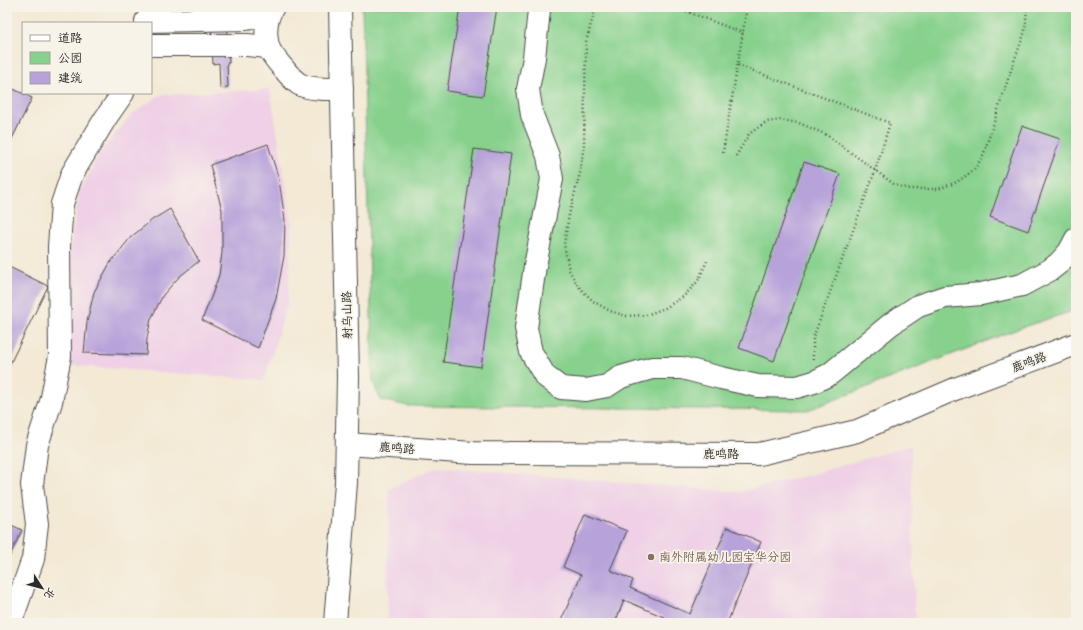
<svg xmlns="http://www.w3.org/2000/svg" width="1083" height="630" viewBox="0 0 1083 630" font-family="'Patrick Hand','LXGW WenKai TC',sans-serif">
<rect width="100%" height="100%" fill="#f7f3e8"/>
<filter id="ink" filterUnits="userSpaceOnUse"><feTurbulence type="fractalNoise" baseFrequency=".025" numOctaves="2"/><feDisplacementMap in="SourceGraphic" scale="8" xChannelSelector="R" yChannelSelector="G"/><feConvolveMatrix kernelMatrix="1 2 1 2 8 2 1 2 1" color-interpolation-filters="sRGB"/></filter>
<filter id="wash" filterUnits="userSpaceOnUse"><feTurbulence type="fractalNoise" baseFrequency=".012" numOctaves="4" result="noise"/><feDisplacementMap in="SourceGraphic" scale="16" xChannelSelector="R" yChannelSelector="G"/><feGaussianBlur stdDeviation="0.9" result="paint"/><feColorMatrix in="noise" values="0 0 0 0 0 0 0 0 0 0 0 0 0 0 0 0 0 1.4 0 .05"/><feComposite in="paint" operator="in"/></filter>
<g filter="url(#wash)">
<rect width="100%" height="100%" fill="#f3e9d4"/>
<g fill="#efd0e6">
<polygon points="270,89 292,223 288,303 264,380 66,365 69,256 79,194 99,154 131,115 160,95"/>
<polygon points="911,445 915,623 387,623 389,489 435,467 740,492 810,475"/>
</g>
<polygon fill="#87d18d" stroke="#597e5c" points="362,7 1076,7 1076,310 1023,327 808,410 408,406 381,400 373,383"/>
<g id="blocks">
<g fill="#b7a2da">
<polygon points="210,7 227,7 229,63 227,63 228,87 220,88 219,63 213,64"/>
<polygon points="460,7 497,7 483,96 447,91"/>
<polygon points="7,86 32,98 7,149"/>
<polygon points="1022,126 1060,139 1028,231 990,217"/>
<polygon points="268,144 279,180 285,220 284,256 276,299 258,348 202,320 212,295 219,275 222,253 222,210 210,165"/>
<polygon points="474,149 511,154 481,367 443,362"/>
<polygon points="804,162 840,174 774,361 739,348"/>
<polygon points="170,209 199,261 179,277 163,295 151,319 147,338 146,355 84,353 87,322 94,292 110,263 131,237 152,220"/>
<polygon points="7,266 48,286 7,370"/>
<polygon points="585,514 627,531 610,570 633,580 630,588 690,614 727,527 761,542 727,623 661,623 664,617 624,600 615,623 560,623 581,575 563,567"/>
<polygon points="7,523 22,530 7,562"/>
</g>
</g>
</g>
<g filter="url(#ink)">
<use href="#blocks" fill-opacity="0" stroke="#494844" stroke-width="1"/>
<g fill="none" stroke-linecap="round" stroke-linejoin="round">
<defs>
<g id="minor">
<path d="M 273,7 C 266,18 265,33 268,46 C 271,55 278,62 284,69 C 288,74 293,80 299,84 C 310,90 330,89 342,89"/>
<polyline points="538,7 539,10 534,58 528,89 532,115 548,156 552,179 535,266 526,328 531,352 545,376 561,388 586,390 607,386 621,377 652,368 682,368 721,378 758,386 797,387 814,382 830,374 891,324 918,306 945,297 981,294 1022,285 1050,270 1059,263 1069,252 1076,239"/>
<polyline points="146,21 247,19 269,13"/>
<polyline points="151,45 247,45 268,47"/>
<polyline points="347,444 473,453 759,454 857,431 955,389 1076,344"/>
<polyline points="10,623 15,610 33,559 37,524 32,485 37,445 51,402 60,356 59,246 62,204 72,174 105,119 123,93"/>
<polyline points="335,623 346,483 348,377 340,7"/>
</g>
</defs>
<use href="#minor" stroke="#494844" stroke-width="24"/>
<g stroke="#494844" stroke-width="2.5" stroke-dasharray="1 3" stroke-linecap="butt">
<polyline points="598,7 594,13 586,42 584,144 580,173 569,215 564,244 569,270 578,286 593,301 610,311 627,316 646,315 665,308 683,297 698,281 707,261"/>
<polyline points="675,7 743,33"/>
<polyline points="738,65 890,123 875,171 813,338 813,360"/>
<polyline points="723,153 747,7"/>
<polyline points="736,156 749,134 766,122 781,120 799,123 827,135 895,185 910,189 938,189 957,182 974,170 983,156 1013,64 1025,31 1027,7"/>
</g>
<use href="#minor" stroke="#fff" stroke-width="22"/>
</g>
</g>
<circle fill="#8d6e63" stroke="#f7f3e8" stroke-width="1.5" cx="651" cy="557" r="4"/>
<g text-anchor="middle" stroke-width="3.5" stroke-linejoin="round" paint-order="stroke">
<g font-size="12" fill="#2b2b2b" stroke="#f7f3e8">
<text transform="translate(347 315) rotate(-91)" y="4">射乌山路</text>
<text transform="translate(1029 362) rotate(-20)" y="4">鹿鸣路</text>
<text transform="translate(397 448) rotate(4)" y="4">鹿鸣路</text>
<text x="721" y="458">鹿鸣路</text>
</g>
<g font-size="12" fill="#785e54" stroke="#f7f3e8" text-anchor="start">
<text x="659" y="561">南外附属幼儿园宝华分园</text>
</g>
</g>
<rect width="1083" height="630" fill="none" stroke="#f7f3e8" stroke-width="24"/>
<rect x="22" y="22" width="130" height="72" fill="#f7f3e8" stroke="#a5a39c"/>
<rect x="30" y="35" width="20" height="6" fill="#ffffff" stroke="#a5a39c"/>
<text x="58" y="42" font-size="12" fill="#2b2b2b">道路</text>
<rect x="30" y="52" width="20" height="12" fill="#87d18d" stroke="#a5a39c"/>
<text x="58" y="62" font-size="12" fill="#2b2b2b">公园</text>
<rect x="30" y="72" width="20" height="12" fill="#b7a2da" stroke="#a5a39c"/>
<text x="58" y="82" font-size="12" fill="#2b2b2b">建筑</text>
<g transform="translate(42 588) rotate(126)" stroke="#f7f3e8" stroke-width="3" paint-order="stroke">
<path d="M0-3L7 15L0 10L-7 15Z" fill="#2b2b2b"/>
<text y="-6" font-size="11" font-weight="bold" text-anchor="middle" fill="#2b2b2b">北</text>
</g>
</svg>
